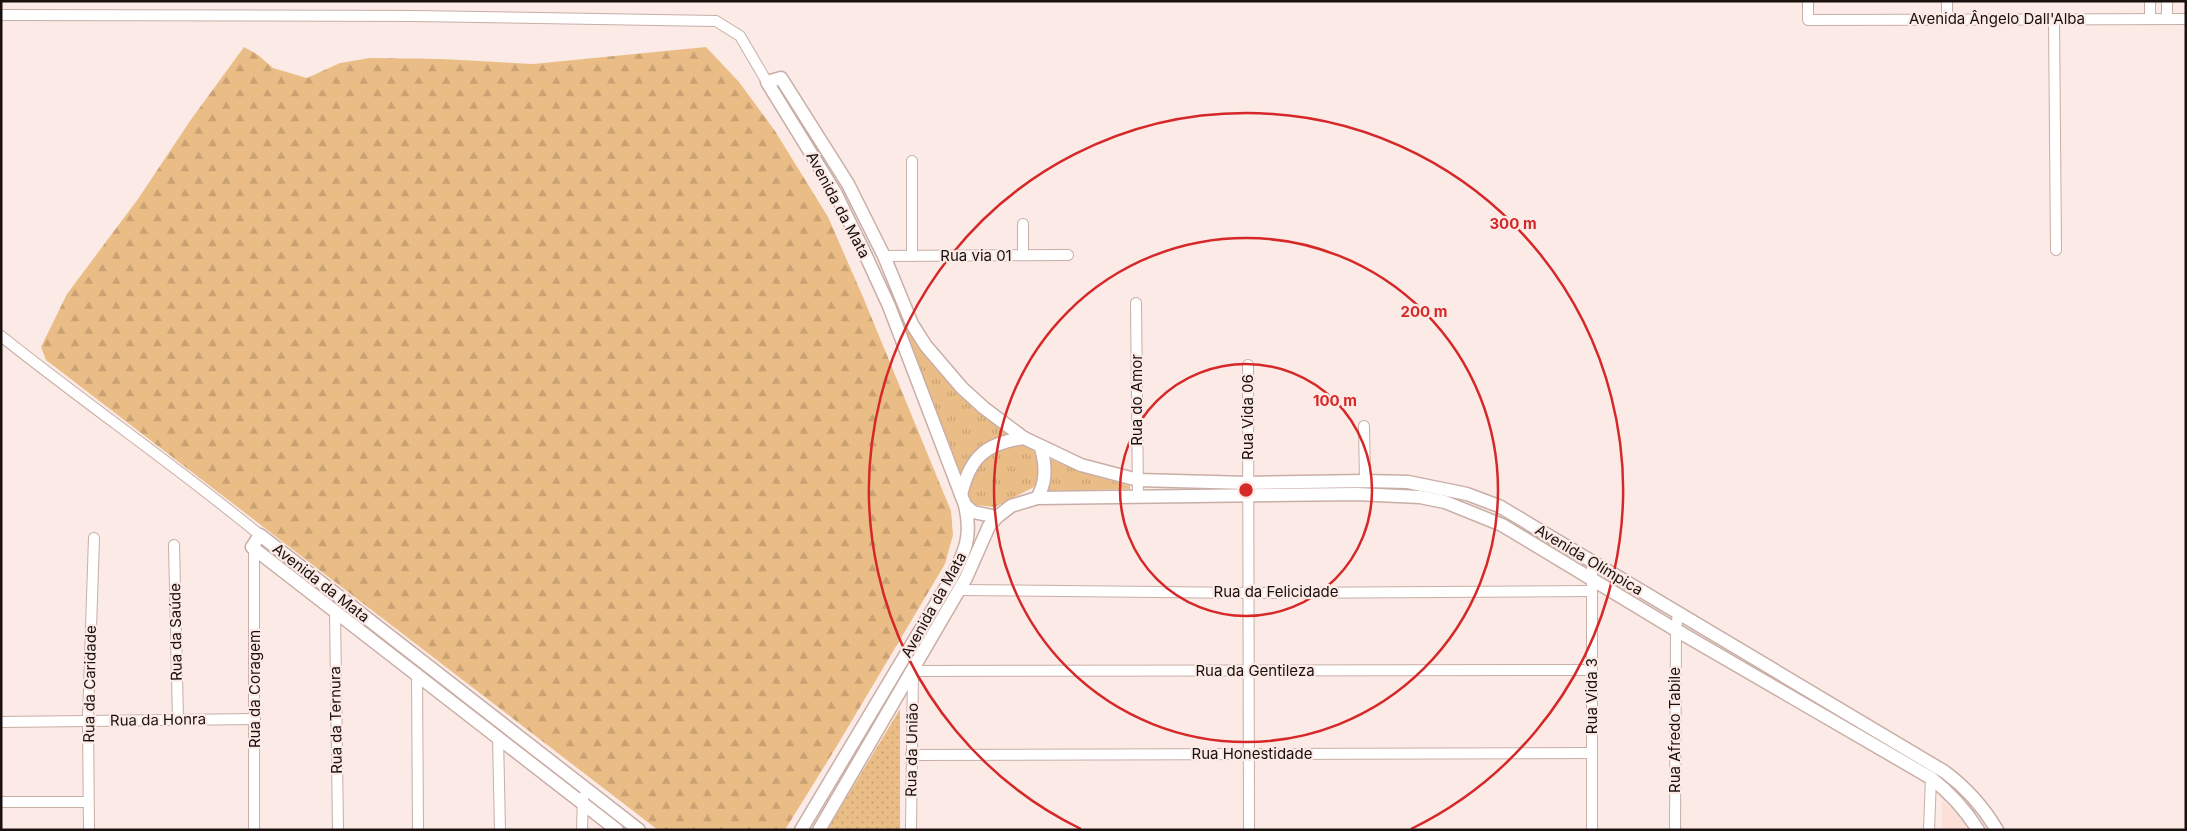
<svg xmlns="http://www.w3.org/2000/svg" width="2187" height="831" viewBox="0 0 2187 831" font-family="Inter,sans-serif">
<defs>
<pattern id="grass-tufts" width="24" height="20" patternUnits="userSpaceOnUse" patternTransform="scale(1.25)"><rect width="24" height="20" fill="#ebbd86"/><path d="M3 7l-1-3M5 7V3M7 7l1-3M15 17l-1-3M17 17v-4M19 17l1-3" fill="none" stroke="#c9a172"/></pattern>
<pattern id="forest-firs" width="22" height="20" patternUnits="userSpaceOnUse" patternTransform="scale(1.25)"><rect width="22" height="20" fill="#ebbd86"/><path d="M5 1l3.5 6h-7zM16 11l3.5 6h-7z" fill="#c9a172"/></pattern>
<pattern id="park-dots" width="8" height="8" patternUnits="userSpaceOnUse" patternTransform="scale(1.25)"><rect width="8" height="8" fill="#ebbd86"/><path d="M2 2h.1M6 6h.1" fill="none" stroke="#c9a172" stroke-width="1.8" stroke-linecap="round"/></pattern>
</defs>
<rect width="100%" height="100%" fill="#fbeae5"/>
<polygon fill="#fcdfd7" points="1942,801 1958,815 1968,830 1942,830"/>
<g fill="url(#grass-tufts)">
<path d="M 901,317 C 927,366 965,401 1008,435 C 985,437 968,454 960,475 Z"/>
<path d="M 1020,445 L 1029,446 L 1038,456 L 1037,482 L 1034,487 L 995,507 L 976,505 L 969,499 L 968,494 C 976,462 986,450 1020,445 Z"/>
<polygon points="1050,459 1085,473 1130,486 1130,489 1047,491 1051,476"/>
</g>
<polygon fill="url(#forest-firs)" points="244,47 258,55 273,68 307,78 340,63 370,58 442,59 533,64 706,47 739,82 775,131 828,217 863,297 951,511 953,535 945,564 835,749 785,830 658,830 46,360 41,347 67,294 138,199 190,121"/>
<polygon fill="url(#park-dots)" points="900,709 900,830 828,830 833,820"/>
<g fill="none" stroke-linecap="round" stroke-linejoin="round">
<defs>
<g id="minor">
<polyline points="1808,1 1808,20 2186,19"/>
<polyline points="2150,1 2150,18"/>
<polyline points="2167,1 2167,19"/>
<polyline points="1,15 415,16 716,21 740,36 767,82"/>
<polyline points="1947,19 1947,1"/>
<polyline points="2054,19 2056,250"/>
<polyline points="1023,224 1023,255"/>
<polyline points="884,256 1068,255"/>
<polyline points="912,256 912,161"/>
<polyline points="1136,303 1138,497"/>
<path d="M 1,336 C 86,404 176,466 260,535"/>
<polyline points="1248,365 1249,830"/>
<polyline points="1364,426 1365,481"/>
<polyline points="174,545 178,720"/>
<polyline points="960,590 1250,593 1592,591"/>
<polyline points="335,611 338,830"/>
<polyline points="417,674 418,830"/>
<polyline points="1,722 255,719"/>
<polyline points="498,737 500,830"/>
<polyline points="911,755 1592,753"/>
<polyline points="1,802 88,802"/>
<polyline points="89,830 88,719 94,538"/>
<polyline points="254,830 254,548"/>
<polyline points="582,830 583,797"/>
<polyline points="911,830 913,671 1591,670"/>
<polyline points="1592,830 1592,562"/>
<polyline points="1675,830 1676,630 1678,613"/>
<polyline points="1929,830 1931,778"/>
</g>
<g id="tertiary">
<path d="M 961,495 C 970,457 986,443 1024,438"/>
<path d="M 1037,498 C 1047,482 1046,465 1041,448"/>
<polyline points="965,505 973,512 997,517"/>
<polyline points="617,830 252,547 260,535 639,830"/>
<path d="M 801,830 L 952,577 C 966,550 972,535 965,505 L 889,306 L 866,256 L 836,194 L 767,82 L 781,78 L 848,184 L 884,256 L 912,324 L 926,346 L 962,388 L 984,408 L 1024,438 L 1081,465 L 1138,480 L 1248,483 L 1365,481 L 1408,482 L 1467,494 L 1499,506 L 1945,772 C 1965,787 1984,808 1997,830"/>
<path d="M 819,830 L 966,578 L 989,526 L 997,517 L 1011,506 L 1037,498 L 1356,494 L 1420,497 L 1445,502 L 1502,525 L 1676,630 L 1931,778 C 1950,793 1965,809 1978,830"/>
</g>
</defs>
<use href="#minor" stroke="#c9aea7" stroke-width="12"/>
<use href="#tertiary" stroke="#c9aea7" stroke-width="15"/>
<use href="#minor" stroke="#fff" stroke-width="10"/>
<use href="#tertiary" stroke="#fff" stroke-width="12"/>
</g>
<g fill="none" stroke="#d62828" stroke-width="2.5">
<circle cx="1246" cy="490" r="126"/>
<circle cx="1246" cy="490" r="252"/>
<path d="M1081 829A377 377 0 1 1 1411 829"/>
</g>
<g text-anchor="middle" stroke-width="4.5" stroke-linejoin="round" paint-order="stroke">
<g font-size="15" fill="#1a100e" stroke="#fbeae5">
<text x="1997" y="24">Avenida Ângelo Dall'Alba</text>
<text transform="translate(838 205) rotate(62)" y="5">Avenida da Mata</text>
<text x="976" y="261">Rua via 01</text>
<text transform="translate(1137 400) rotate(-90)" y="5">Rua do Amor</text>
<text transform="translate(1248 417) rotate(-90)" y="5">Rua Vida 06</text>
<text transform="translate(1589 560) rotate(31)" y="5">Avenida Olímpica</text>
<text transform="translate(321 583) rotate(38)" y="5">Avenida da Mata</text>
<text x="1276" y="597">Rua da Felicidade</text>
<text transform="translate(934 605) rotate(-61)" y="5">Avenida da Mata</text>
<text transform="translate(176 632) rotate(-91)" y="5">Rua da Saúde</text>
<text x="1255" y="676">Rua da Gentileza</text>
<text transform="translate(90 684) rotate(-89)" y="5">Rua da Caridade</text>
<text transform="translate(255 689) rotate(-90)" y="5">Rua da Coragem</text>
<text transform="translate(1592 696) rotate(-90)" y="5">Rua Vida 3</text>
<text transform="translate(158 720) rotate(-1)" y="5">Rua da Honra</text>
<text transform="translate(336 720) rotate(-91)" y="5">Rua da Ternura</text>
<text transform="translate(1675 730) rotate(-90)" y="5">Rua Afredo Tabile</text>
<text transform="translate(912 750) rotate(-89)" y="5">Rua da União</text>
<text x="1252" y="759">Rua Honestidade</text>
</g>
</g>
<circle cx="1246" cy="490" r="8" fill="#d62828" stroke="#fbeae5" stroke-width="2.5"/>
<g font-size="15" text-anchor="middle" font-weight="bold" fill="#d62828" stroke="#fbeae5" stroke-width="4.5" stroke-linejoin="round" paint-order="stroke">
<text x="1513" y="229">300 m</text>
<text x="1424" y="317">200 m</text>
<text x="1335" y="406">100 m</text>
</g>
<rect width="2187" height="831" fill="none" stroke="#1a100e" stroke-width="5"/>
</svg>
